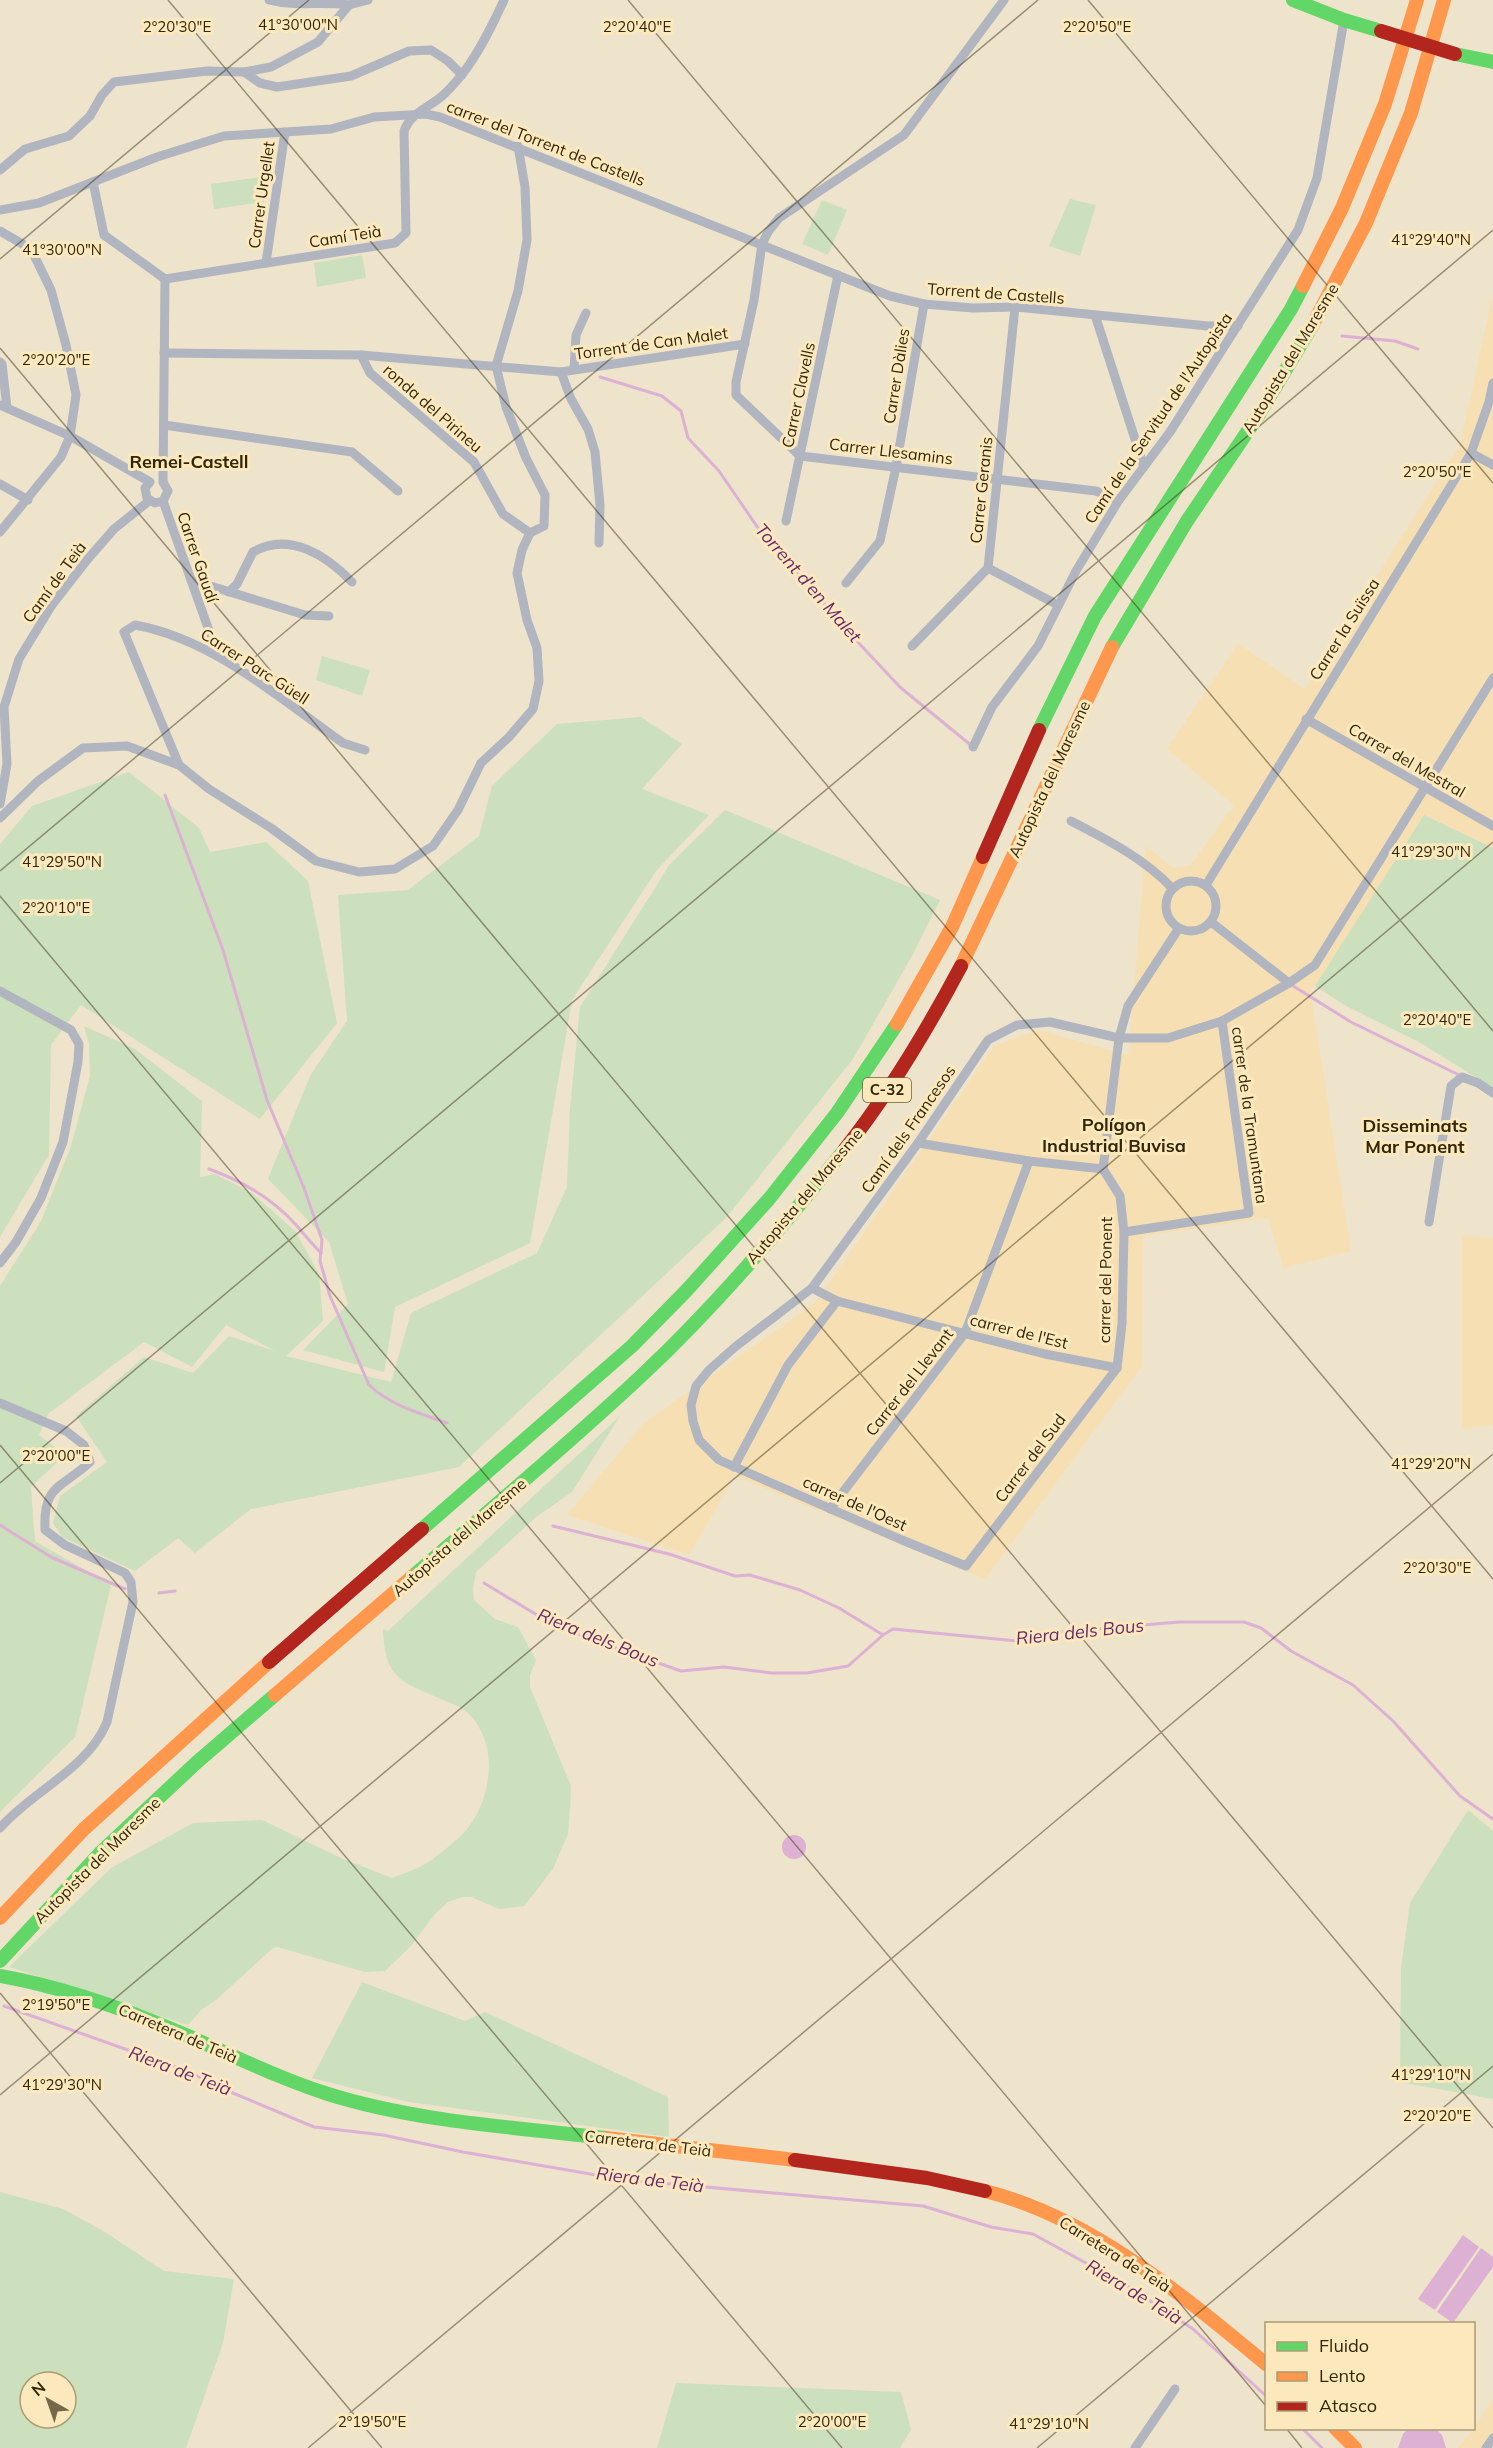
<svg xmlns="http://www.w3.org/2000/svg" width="1493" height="2448" viewBox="0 0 1493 2448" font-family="Mulish,sans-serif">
<rect width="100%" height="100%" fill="#eee3cb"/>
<g fill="#f6e0b3">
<polygon points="1493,294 1493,848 1424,815 1315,986 1310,989 1351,1251 1284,1268 1268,1218 1143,1236 1142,1366 985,1579 735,1476 689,1555 567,1515 644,1423 815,1303 994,1046 1038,1030 1128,1055 1146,846 1173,868 1191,865 1234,805 1167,749 1238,644 1305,689 1460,445"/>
<polygon points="1462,1235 1493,1238 1493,1425 1462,1429"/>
<polygon points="1493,2400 1493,2448 1458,2448 1474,2428"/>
</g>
<g fill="#cce0bd" fill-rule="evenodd">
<polygon points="262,177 264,202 214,209 211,184"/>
<polygon points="1070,199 1096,205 1080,256 1049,246"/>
<polygon points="822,200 847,210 828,255 802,244"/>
<polygon points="362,255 366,278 317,287 314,263"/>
<polygon points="322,656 370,670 362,696 316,680"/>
<polygon points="641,717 682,744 642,789 709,815 656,871 572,1000 530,1243 395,1307 384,1372 303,1350 348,1304 329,1242 268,1179 310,1076 347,1021 338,895 408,890 479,836 492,786 557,724"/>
<polygon points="129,772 199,828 210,852 266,842 308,881 337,1023 260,1119 81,1005 51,1045 49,1155 0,1237 0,844 32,806"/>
<polygon points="725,810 940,900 912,956 853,1059 726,1218 459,1467 251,1509 195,1553 178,1538 135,1571 62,1537 53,1523 60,1496 107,1462 76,1416 144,1357 193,1373 229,1336 275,1351 226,1325 192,1367 144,1342 48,1414 39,1435 65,1455 31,1487 35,1541 111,1585 75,1737 0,1812 0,1286 41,1221 71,1146 90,1076 89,1043 84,1026 135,1049 202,1101 200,1177 215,1174 252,1193 295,1231 319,1274 323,1321 286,1356 391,1382 411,1313 537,1253 567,1187 570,1109 580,1007 670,864"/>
<polygon points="1424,815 1493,848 1493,1088 1419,1042 1346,1006 1315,986"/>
<path d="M 620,1416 L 572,1492 L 536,1517 L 476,1572 L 473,1589 L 474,1600 L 495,1619 L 518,1627 L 536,1660 L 530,1675 L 530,1687 L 571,1786 L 570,1809 L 568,1834 L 553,1869 L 524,1906 L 499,1909 L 471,1897 L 463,1897 L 448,1902 L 435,1914 L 411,1946 L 385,1971 L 365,1972 L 277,1947 L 273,1948 L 217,1999 L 201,2010 L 188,2025 L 9,1967 L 111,1868 L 193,1823 L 262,1820 L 341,1858 L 392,1878 C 404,1873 419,1869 430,1861 C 442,1852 458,1840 468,1828 C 492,1796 499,1745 469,1714 C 462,1707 451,1703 441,1699 C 399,1681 385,1678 383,1629 L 388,1631 Z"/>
<polygon points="1468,1810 1493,1831 1493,2099 1400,2082 1401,1968 1410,1903"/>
<polygon points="362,1982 465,2021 485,2012 668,2097 669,2137 409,2102 312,2078"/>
<path d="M 0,2192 L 63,2209 L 105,2232 L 164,2271 L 234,2279 L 223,2343 L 186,2448 L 0,2448 ZM 30,2382 L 66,2382 L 66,2418 L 30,2418 Z"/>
<polygon points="676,2383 901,2392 911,2430 900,2448 657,2448"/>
</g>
<g fill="#dcb1d3">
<circle cx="794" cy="1847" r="12"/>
<polygon points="1463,2235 1479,2247 1435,2310 1418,2299"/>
<polygon points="1481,2248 1493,2257 1493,2267 1453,2323 1437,2312"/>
<polygon points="1409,2428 1436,2429 1442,2435 1446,2448 1398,2448 1403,2434"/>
</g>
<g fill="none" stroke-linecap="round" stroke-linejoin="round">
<g stroke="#dcb1d3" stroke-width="3">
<polyline points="1342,336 1395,341 1418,349"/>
<polyline points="600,377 662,396 681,411 688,438 719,471 769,544 802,577 852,636 901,688 972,746"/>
<path d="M 165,795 L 223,950 L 267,1100 L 304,1188 L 322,1240 L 320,1261 L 330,1296 L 369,1385 C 390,1405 419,1413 447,1423"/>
<polyline points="1290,984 1351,1022 1461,1076"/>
<path d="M 209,1169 C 242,1181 272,1198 296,1225 C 304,1234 312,1244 321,1253"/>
<polyline points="0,1525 51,1557 125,1589"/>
<polyline points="553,1526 669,1554 735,1576 750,1575 800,1590 839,1608 883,1635"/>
<polyline points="484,1583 542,1618 584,1637 681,1671 724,1667 771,1673 807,1673 848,1666 883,1635 893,1629 1017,1641 1059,1632 1179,1622 1244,1622 1261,1628 1291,1651 1353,1685 1393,1721 1460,1796 1493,1819"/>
<polyline points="159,1593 175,1591"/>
<polyline points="4,2006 187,2071 228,2091 314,2127 383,2135 463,2152 625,2180 923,2206 991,2227 1033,2234 1126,2285 1193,2329 1266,2396"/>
<polyline points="1302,2428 1322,2448"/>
</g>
<g stroke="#b0b5c0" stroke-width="9">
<path d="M 269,0 C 295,7 322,1 349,5"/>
<polyline points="244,72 260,83 277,87 351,76 409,51 431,50 448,61 462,75"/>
<polyline points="0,170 25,149 69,136 90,116 102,95 114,82 207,71 244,72 271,67 318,42 349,5 368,0"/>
<polyline points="93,182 104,235 165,279"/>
<polyline points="0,210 39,203 157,157 224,136 331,129 374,117 426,114 440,117 890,296 924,304 973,308 1015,307 1208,326 1238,326"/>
<polyline points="0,231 31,249 51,290 66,345 76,395 70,436 61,457 0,532"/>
<polyline points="266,263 285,132"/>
<path d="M 165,279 L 395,243 L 406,233 L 404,131 C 410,115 423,110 437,100 C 446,94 453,85 460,77 C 478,55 492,26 504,0"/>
<polyline points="1095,315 1144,467"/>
<polyline points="164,353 361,355 561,372 745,344"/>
<polyline points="361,355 370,373 474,462 503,514 530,533 544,526 545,495 526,458 506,407 496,366 518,291 527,240 525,187 518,146"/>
<polyline points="0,362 2,364 7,408"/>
<polyline points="574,369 576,335 586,313"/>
<polyline points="561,372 571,399 588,429 595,452 600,505 599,543"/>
<polyline points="0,405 70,436 150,482 145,488 147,498 155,503 163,501 168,491 163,482 165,279"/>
<polyline points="164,425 352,452 398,491"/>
<polyline points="1471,453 1493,465"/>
<polyline points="800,456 736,395 736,382 754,300 762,244 768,232 779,218 904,135 1004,0"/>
<polyline points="800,456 1096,491 1119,500"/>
<polyline points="0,484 28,500"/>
<polyline points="163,501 218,656"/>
<polyline points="786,521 838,275"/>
<polyline points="988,568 1058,605"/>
<polyline points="191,580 305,615 329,616"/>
<polyline points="846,583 880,541 896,467 924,304"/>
<path d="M 229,592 L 237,584 L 253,552 C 290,531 327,556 352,582"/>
<polyline points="912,646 988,568 1015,307"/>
<polyline points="1306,719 1493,826"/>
<polyline points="973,747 992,707 1038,646 1076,571 1119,500 1170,432 1298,230 1317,178 1344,20"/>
<path d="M 179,765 L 124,632 L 135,625 C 213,639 279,698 343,743 L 365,750"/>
<polyline points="0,804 7,764 4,707 19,659 52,605 87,560 114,529 149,501"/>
<polyline points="0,818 38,781 83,748 127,746 179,765 209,789 271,828 316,861 359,872 395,869 433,846 458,810 481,763 509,737 533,709 539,681 537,648 527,620 517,573 522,550 530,533"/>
<path d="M 1071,821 C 1106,839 1145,859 1172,888"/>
<circle cx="1191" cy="906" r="25"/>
<polyline points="1206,885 1471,453 1489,402 1493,383"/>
<polyline points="1211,922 1289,983 1315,965 1493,678"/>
<polyline points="0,991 71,1030 79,1044 78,1062 63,1142 41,1198 16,1242 0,1263"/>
<polyline points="918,1143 1029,1161 1103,1169"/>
<polyline points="1103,1169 1119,1038 1128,1006 1179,928"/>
<polyline points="1103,1169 1120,1196 1124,1232 1122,1324 1117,1368"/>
<polyline points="1429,1222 1451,1086 1462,1077 1478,1083 1493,1093"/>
<polyline points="1124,1232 1249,1213 1222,1021"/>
<polyline points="812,1288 837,1301 1045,1354 1117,1368"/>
<polyline points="1117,1368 966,1566 902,1540 719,1460 699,1440 693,1421 691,1405 696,1386 709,1370 735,1347 812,1288 918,1143 988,1040 1017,1025 1050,1022 1119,1038 1168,1038 1222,1021 1289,983"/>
<path d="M 0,1403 L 66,1431 L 84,1445 L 90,1462 C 61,1489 43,1484 45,1530 L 65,1545 L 125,1573 L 131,1582 L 133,1602 L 107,1722 C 87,1770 33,1790 0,1828"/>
<polyline points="734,1467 788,1365 837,1301"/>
<polyline points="830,1509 965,1333 1029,1161"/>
<polyline points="1135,2448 1175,2389"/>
<polyline points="1486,2448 1493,2438"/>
</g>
<g stroke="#63d668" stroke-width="14">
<polyline points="1293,0 1344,20 1381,31"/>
<polyline points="1455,54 1493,62"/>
<polyline points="1112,647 1187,521 1258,416 1312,326"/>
<polyline points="1039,730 1095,616 1291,309 1303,286"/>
<polyline points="422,1529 632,1346 686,1291 769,1199 837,1113 897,1024"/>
<path d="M 413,1576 C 489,1511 566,1446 639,1378 C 714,1308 781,1229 845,1149"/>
<polyline points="0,1961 101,1852 196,1763 275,1695"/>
<path d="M 0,1976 C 63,1987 122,2008 181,2033 C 230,2054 278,2078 328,2094 C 417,2122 514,2127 606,2138"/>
</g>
<g stroke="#ff974d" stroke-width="14">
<polyline points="1303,286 1342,208 1385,104 1417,0"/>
<polyline points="1312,326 1366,223 1411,113 1444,0"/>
<polyline points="961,966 1112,647"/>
<polyline points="897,1024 952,927 983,857"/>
<polyline points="275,1695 413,1576"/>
<polyline points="0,1918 84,1829 269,1662"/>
<polyline points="606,2138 795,2160"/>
<path d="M 985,2191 C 1092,2218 1182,2295 1266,2364"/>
<polyline points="1335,2428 1355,2448"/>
</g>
<g stroke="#b3261e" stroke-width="14">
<polyline points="983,857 1039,730"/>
<path d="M 845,1149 C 890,1092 927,1030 961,966"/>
<polyline points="269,1662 422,1529"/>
<polyline points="795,2160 927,2178 985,2191"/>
</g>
<polyline stroke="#b3261e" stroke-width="14" points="1381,31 1455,54"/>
</g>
<path fill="none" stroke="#342708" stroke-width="1.5" stroke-opacity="0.45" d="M 168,0 L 1493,1579M 628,0 L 1493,1031M 1088,0 L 1493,483M 0,259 L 309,0M 0,348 L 1493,2128M 0,871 L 1038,0M 0,896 L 1266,2406M 0,1445 L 842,2448M 0,1483 L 1493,230M 0,1993 L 382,2448M 0,2095 L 1493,842M 1286,2428 L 1302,2448M 308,2448 L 1493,1454M 1037,2448 L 1493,2066"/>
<g text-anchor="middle" stroke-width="6" stroke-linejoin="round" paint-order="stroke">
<rect fill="#fce8bd" stroke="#70613e" stroke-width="1.5" x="863" y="1078" width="48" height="24" rx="4.5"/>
<g font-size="15" font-weight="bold" fill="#342708">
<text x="887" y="1095">C-32</text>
</g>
<g font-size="16" fill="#342708" stroke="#fce8bd">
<text transform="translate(546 143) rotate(21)" y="6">carrer del Torrent de Castells</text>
<text transform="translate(261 195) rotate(-82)" y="6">Carrer Urgellet</text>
<text transform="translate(345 236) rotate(-9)" y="6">Camí Teià</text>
<text transform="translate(996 293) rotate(4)" y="6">Torrent de Castells</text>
<text transform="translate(651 343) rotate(-8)" y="6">Torrent de Can Malet</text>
<text transform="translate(1290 358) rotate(-59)" y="6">Autopista del Maresme</text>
<text transform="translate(896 376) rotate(-81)" y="6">Carrer Dàlies</text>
<text transform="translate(798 395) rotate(-78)" y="6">Carrer Clavells</text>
<text transform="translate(433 408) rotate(41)" y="6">ronda del Pirineu</text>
<text transform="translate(1158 418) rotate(-56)" y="6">Camí de la Servitud de l'Autopista</text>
<text transform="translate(891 451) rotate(7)" y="6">Carrer Llesamins</text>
<text transform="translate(981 490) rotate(-84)" y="6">Carrer Geranis</text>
<text transform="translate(198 557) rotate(71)" y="6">Carrer Gaudí</text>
<text transform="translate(54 582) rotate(-54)" y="6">Camí de Teià</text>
<text transform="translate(1344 629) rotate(-58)" y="6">Carrer la Suïssa</text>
<text transform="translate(255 666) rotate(33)" y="6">Carrer Parc Güell</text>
<text transform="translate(1407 760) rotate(30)" y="6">Carrer del Mestral</text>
<text transform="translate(1049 779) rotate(-65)" y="6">Autopista del Maresme</text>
<text transform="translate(1250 1115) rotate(82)" y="6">carrer de la Tramuntana</text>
<text transform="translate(908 1129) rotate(-55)" y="6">Camí dels Francesos</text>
<text transform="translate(804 1196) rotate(-50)" y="6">Autopista del Maresme</text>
<text transform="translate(1105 1280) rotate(-89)" y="6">carrer del Ponent</text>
<text transform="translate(1019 1331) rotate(14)" y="6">carrer de l'Est</text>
<text transform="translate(909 1382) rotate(-52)" y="6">Carrer del Llevant</text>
<text transform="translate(1030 1458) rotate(-53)" y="6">Carrer del Sud</text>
<text transform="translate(855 1503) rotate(24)" y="6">carrer de l'Oest</text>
<text transform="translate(459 1537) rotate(-41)" y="6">Autopista del Maresme</text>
<text transform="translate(97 1860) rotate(-45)" y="6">Autopista del Maresme</text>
<text transform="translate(178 2033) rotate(23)" y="6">Carretera de Teià</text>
<text transform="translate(648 2143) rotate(7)" y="6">Carretera de Teià</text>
<text transform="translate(1115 2254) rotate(32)" y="6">Carretera de Teià</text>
</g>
<g font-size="18" font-weight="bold" fill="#342708" stroke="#fce8bd">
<text x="189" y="468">Remei-Castell</text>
<text x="1114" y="1131">Polígon<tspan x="1114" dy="21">Industrial Buvisa</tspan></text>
<text x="1415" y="1132">Disseminats<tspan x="1415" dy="21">Mar Ponent</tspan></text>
</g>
<g font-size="18" font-style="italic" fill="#69286e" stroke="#fce8bd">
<text transform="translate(808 583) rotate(49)" y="6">Torrent d'en Malet</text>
<text transform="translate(1080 1632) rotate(-6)" y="6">Riera dels Bous</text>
<text transform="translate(598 1638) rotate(22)" y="6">Riera dels Bous</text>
<text transform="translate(180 2071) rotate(21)" y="6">Riera de Teià</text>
<text transform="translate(650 2180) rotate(7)" y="6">Riera de Teià</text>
<text transform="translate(1134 2292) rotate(31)" y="6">Riera de Teià</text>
</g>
</g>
<g font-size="15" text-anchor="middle" fill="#342708" stroke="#fce8bd" stroke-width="6" stroke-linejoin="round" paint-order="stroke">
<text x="298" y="30">41°30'00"N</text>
<text x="177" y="32">2°20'30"E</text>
<text x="637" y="32">2°20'40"E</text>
<text x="1097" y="32">2°20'50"E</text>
<text x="1431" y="245">41°29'40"N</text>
<text x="62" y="255">41°30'00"N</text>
<text x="56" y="365">2°20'20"E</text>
<text x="1437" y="477">2°20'50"E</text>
<text x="1431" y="857">41°29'30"N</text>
<text x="62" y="867">41°29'50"N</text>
<text x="56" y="913">2°20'10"E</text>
<text x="1437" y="1025">2°20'40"E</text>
<text x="56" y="1461">2°20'00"E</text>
<text x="1431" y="1469">41°29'20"N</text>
<text x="1437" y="1573">2°20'30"E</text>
<text x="56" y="2010">2°19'50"E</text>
<text x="1431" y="2080">41°29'10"N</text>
<text x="62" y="2090">41°29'30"N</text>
<text x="1437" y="2121">2°20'20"E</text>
<text x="372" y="2427">2°19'50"E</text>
<text x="832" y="2427">2°20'00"E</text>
<text x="1049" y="2429">41°29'10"N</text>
</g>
<rect x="1265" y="2322" width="210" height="108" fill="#fce8bd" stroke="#ac9b75" stroke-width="1.5"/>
<rect x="1277" y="2342" width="30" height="9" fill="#63d668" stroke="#ac9b75" stroke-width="1.5"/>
<text x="1319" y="2352" font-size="18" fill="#342708">Fluido</text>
<rect x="1277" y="2372" width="30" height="9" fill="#ff974d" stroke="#ac9b75" stroke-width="1.5"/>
<text x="1319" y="2382" font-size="18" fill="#342708">Lento</text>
<rect x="1277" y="2402" width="30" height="9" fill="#b3261e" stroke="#ac9b75" stroke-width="1.5"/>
<text x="1319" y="2412" font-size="18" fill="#342708">Atasco</text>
<g transform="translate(48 2400) rotate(320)"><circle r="28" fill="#fce8bd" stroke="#ac9b75" stroke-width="1.5"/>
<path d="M0-4.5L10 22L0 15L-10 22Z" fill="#75694c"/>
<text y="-9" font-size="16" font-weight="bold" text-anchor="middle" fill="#342708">N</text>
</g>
</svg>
